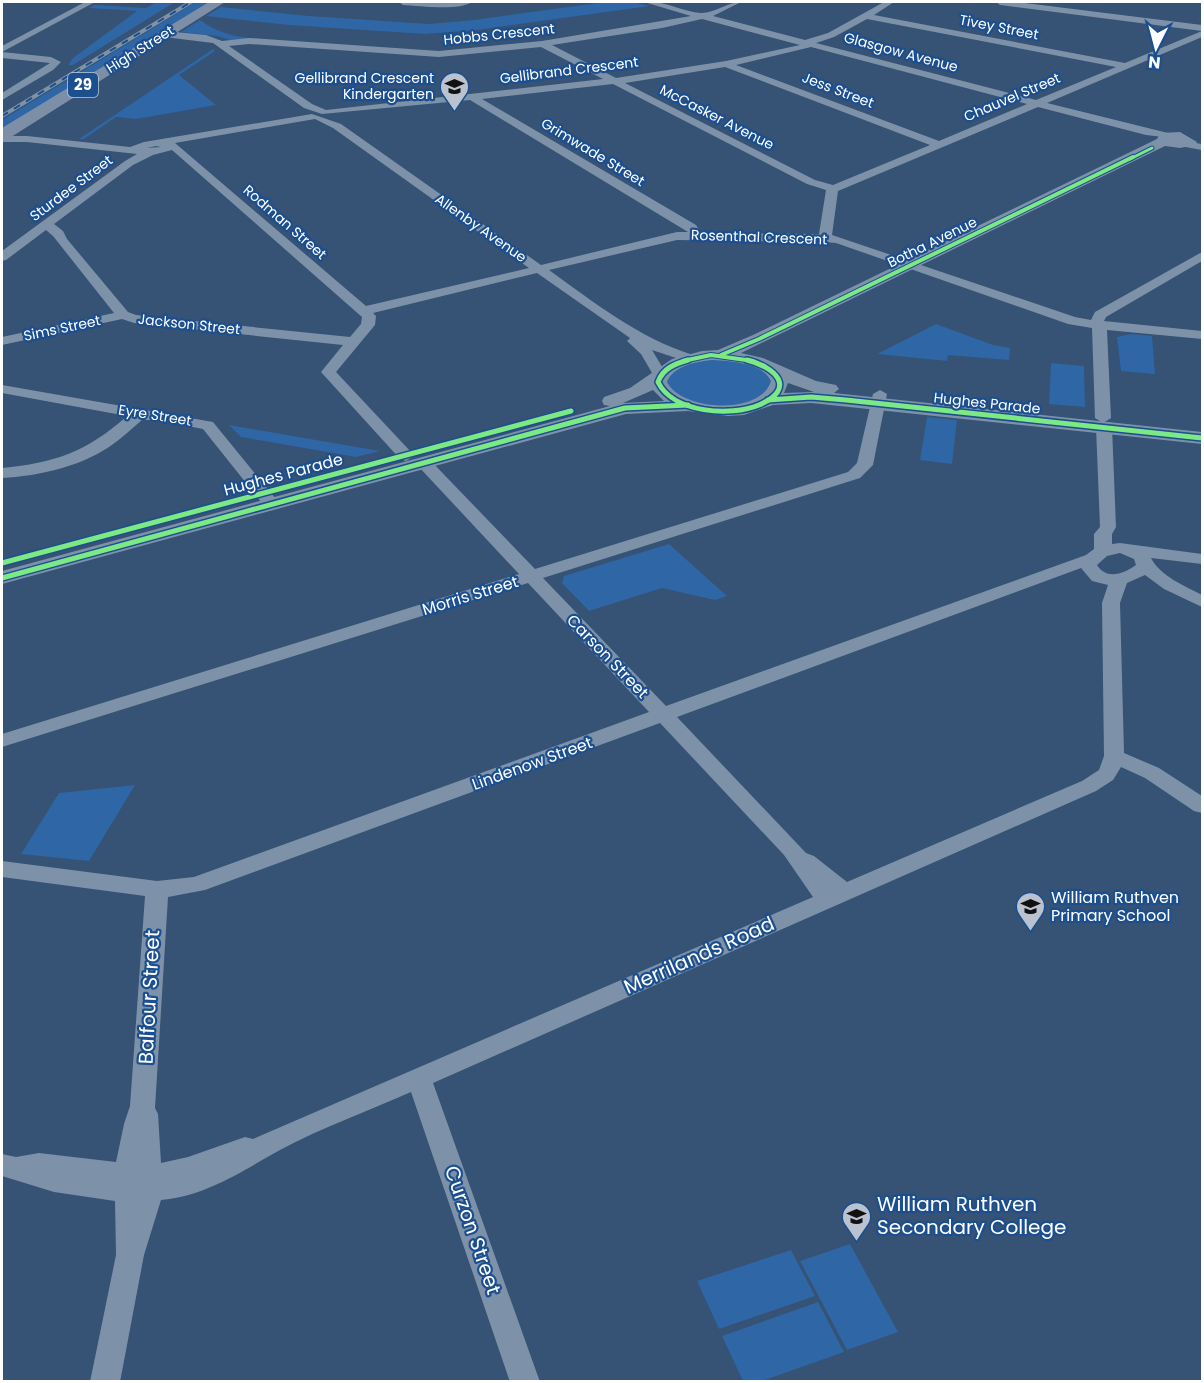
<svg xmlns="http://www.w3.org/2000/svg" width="1204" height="1383" viewBox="0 0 1204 1383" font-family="Poppins,sans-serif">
<rect width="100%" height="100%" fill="#365274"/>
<g fill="#2f66a5">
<polygon points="156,2 175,2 73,65 68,65 73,58 137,11 89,8 95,5 146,8"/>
<polygon points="196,2 210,2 2,130 2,120"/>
<polygon points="605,2 634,2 650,6 476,30 425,34 289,25 206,16 221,7 309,16 429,24 474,20"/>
<path d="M 200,20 C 219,34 239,38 263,39 L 233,41 L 217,36 L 181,32 Z"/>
<polygon points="213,49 215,51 179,75 216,105 136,119 116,117 84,139 79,139"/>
<polygon points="936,324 993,345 1010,348 1009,360 948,355 947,361 877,354"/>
<polygon points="1131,334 1152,336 1155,374 1121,371 1117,337"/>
<polygon points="711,357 760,365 776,381 767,398 735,408 697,406 664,386 669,369"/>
<polygon points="1051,363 1084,366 1085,407 1049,404"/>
<polygon points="927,417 957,420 952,464 920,460"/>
<polygon points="229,425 380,451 356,457 241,437"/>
<polygon points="669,544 727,596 715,600 662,588 589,611 562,583 564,576"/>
<polygon points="135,785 89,861 21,854 59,793"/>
<polygon points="850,1244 898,1332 847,1350 800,1261"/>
<polygon points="791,1250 815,1296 719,1329 697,1281"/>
<polygon points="818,1302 844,1352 762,1381 743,1381 722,1336"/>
</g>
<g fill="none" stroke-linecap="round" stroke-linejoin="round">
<g fill="#7d92a8" fill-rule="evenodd">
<polygon points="85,2 95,2 2,52 2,46"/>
<path d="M 399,2 L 472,2 C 458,11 421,6 403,5 Z"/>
<path d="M 644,2 C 663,0 681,11 700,13 C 714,14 727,2 741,2 L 713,16 L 805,40 L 828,33 L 884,2 L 894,2 L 874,15 L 1125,63 L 1202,31 L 1202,37 L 1047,103 L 1172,134 L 1172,138 L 1146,135 L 1038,107 L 838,191 L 832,235 L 1075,317 L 1091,320 L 1095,312 L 1202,252 L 1202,261 L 1106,317 L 1104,321 L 1202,331 L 1202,339 L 1107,330 L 1111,418 L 1103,423 L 1095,418 L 1092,328 L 1068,324 L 836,243 L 825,242 L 677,240 L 549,270 C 595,303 639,338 693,355 L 695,358 L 688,362 L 652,350 L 667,375 L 660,379 L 655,378 L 641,354 L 627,341 L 630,338 L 537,273 L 373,313 L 376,316 L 375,325 L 336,372 L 412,453 L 414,456 L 406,461 L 400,459 L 321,372 L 343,345 L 134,323 L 122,319 L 2,345 L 2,337 L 114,313 L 53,236 L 46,230 L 6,260 L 2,261 L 2,251 L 125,161 L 137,154 L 27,142 L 2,142 L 2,136 L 27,136 L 130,147 L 144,142 L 312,114 L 341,124 L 541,265 L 677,232 L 688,232 L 470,100 L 322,114 L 304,108 L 213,43 L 164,37 L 159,34 L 164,31 L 206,35 L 222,41 L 249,38 L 439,51 L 542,41 L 691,16 ZM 702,19 L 800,45 L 726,61 L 616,78 L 552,45 L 662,28 ZM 867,19 L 1116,67 L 1036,100 L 816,43 L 834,37 ZM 249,44 L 439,57 L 541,47 L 603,79 L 326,110 L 312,104 L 229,46 ZM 811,47 L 1027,104 L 939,141 L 736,65 ZM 725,67 L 930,145 L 833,185 L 815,180 L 625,83 ZM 613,84 L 807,184 L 826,190 L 819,234 L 701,233 L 696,225 L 482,99 ZM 315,119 L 333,128 L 529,268 L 366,306 L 175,143 ZM 156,146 L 161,147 L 146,148 L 147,148 ZM 172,150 L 362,317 L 361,324 L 350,337 L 136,315 L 128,312 L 67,239 L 63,231 L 54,224 L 133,165 L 153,155 Z"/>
<polygon points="996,2 1017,2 1202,25 1202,31 1000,5"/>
<polygon points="2,52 51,57 61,62 53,70 2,100 2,93 50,63 2,58"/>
<polygon points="1184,141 1202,144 1202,150 1180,146 1179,144"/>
<path d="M 2,385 L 213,422 L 280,504 L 278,508 L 266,508 L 203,429 L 157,420 L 142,420 C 131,429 121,439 109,447 C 79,467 38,476 2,478 L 2,468 C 54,463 87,452 127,416 L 2,393 Z"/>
<path d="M 880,390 L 887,394 L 873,465 L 860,478 L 543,578 L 666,706 L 1086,555 L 1094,549 L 1094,534 L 1100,527 L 1096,427 L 1104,422 L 1109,424 L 1112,427 L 1116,527 L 1112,534 L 1112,544 L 1120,543 L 1202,554 L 1202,564 L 1151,558 C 1160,576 1185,586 1202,595 L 1202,607 L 1164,589 L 1145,575 L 1127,583 L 1120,603 L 1124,753 L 1159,768 L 1202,796 L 1202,813 L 1194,811 L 1145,778 L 1121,767 L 1113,780 L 1096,791 L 433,1083 L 540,1382 L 510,1382 L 411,1092 C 368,1111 321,1128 280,1150 C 242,1171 206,1196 161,1200 L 144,1255 L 120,1382 L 90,1382 L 116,1255 L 115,1201 L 54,1192 L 2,1176 L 2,1154 L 16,1157 L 39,1153 L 116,1162 L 124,1124 L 130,1106 L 145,896 L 2,877 L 2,861 L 157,881 L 194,877 L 649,712 L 528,583 L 2,747 L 2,734 L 519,574 L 418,466 L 416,463 L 418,460 L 430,460 L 535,569 L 848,472 L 857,463 L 873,394 ZM 1120,553 L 1134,559 L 1136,565 C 1124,574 1106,580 1097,565 L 1107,556 ZM 1081,568 L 1092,581 L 1108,585 L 1102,603 L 1104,756 L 1099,770 L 1082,781 L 847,882 L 814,856 L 806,853 L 677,717 ZM 660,723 L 784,855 L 813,897 L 253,1139 L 245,1137 L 188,1157 L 161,1163 L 158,1114 L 155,1108 L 168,897 L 205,890 Z"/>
</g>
<path fill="#7d92a8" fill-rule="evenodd" d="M 1180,132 L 1197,142 L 1195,145 L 1180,148 L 1165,146 L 741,353 L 763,358 L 816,381 L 836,385 L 839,389 L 834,393 L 1202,432 L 1202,444 L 811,403 L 773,405 L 744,415 L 728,416 L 688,411 L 626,414 L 2,584 L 2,571 L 610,406 L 604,405 L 602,401 L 604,397 L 630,388 L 672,359 L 702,351 L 718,350 L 753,335 L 1157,139 L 1160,133 ZM 711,360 C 729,361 762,362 771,381 C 761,416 681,411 667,382 C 673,366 696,362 711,360 ZM 788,383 L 814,392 L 784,393 ZM 653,390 L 664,401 L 623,403 Z"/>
<polygon fill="#7d8ea7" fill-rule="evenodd" points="209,2 225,2 8,139 2,140 2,128"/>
<defs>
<polyline id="rail" points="2,116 191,2"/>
</defs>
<use href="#rail" stroke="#7e92a7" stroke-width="4"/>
<use href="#rail" stroke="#1b4f8f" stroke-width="2" stroke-dasharray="7" stroke-linecap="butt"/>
<defs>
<polyline id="cycleway-far2" points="1130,159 1152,148"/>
<g id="cycleway-far1">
<polyline points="721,355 759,339 1133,157"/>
<polyline points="683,361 711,355 753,361"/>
</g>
<g id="cycleway">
<path d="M 688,360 C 675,364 663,368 658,382 C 673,413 731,417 759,405 C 798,388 775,367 747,360"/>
<polyline points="768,400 811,397 846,400 1202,438"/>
<polyline points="2,563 571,411"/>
<polyline points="2,578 625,408 688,405"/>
</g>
</defs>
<use href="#cycleway-far2" stroke="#1b4f8f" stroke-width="5"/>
<use href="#cycleway-far1" stroke="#1b4f8f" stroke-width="6"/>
<use href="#cycleway" stroke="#1b4f8f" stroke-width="8"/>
<use href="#cycleway-far2" stroke="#7ce984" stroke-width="3"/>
<use href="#cycleway-far1" stroke="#7ce984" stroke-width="4"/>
<use href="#cycleway" stroke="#7ce984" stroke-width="5"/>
</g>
<defs>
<symbol id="school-pin" viewBox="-11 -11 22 30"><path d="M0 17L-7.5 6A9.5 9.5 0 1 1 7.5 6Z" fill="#b9c2ce" stroke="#1b4f8f"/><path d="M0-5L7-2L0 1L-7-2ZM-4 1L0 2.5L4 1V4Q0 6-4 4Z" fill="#111"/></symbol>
</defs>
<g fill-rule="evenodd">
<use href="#school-pin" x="438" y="70" width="33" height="45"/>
<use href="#school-pin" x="1014" y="890" width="33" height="45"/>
<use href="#school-pin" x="840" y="1200" width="33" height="45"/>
</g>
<g text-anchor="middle" stroke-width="4.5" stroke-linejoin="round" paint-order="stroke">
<g font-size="14" fill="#fff" stroke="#1b4f8f">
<text transform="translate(999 27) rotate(11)" y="5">Tivey Street</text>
<text transform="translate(499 34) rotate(-6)" y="5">Hobbs Crescent</text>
<text transform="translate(140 49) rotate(-32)" y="5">High Street</text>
<text transform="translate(901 52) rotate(15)" y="5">Glasgow Avenue</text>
<text transform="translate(569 70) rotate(-7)" y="5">Gellibrand Crescent</text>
<text transform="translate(838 90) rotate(21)" y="5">Jess Street</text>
<text transform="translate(1012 97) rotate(-23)" y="5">Chauvel Street</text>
<text transform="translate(717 117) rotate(27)" y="5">McCasker Avenue</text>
<text transform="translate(593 152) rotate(31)" y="5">Grimwade Street</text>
<text transform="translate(71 188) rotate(-37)" y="5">Sturdee Street</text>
<text transform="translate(285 222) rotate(41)" y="5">Rodman Street</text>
<text transform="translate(481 228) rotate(35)" y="5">Allenby Avenue</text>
<text transform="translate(759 237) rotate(2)" y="5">Rosenthal Crescent</text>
<text transform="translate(932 242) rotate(-26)" y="5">Botha Avenue</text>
<text transform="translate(189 324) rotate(6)" y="5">Jackson Street</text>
<text transform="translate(62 328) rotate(-12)" y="5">Sims Street</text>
<text transform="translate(987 403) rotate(6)" y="5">Hughes Parade</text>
<text transform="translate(155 415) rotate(9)" y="5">Eyre Street</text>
</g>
<g font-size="14" fill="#fff" stroke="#1b4f8f" text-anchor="end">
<text x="434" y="83">Gellibrand Crescent<tspan x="434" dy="16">Kindergarten</tspan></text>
</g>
<rect fill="#1b4f8f" stroke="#bbcadd" stroke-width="1.5" x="68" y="73" width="30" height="24" rx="4.5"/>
<g font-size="15" font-weight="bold" fill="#fff">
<text x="83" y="90">29</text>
</g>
<g font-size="16" fill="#fff" stroke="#1b4f8f">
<text transform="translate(283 474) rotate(-15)" y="6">Hughes Parade</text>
<text transform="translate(470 595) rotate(-17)" y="6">Morris Street</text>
<text transform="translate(608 656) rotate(46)" y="6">Carson Street</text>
<text transform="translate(532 763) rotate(-20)" y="6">Lindenow Street</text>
</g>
<g font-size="16" fill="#fff" stroke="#1b4f8f" text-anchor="start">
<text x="1051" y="903">William Ruthven<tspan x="1051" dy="18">Primary School</tspan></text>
</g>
<g font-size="20" fill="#fff" stroke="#1b4f8f">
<text transform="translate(699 955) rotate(-24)" y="7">Merrilands Road</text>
<text transform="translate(149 997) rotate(-87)" y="7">Balfour Street</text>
<text transform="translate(473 1230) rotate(71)" y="7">Curzon Street</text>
</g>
<g font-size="20" fill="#fff" stroke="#1b4f8f" text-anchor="start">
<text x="877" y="1211">William Ruthven<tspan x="877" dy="23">Secondary College</tspan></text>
</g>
</g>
<rect width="1204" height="1383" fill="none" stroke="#ffffff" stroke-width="6"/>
<g transform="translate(1156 48) rotate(186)" stroke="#1b4f8f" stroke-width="4.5" paint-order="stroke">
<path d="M0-4.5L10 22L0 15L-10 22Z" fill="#ffffff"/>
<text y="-9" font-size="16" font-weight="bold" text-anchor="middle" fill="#ffffff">N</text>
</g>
</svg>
